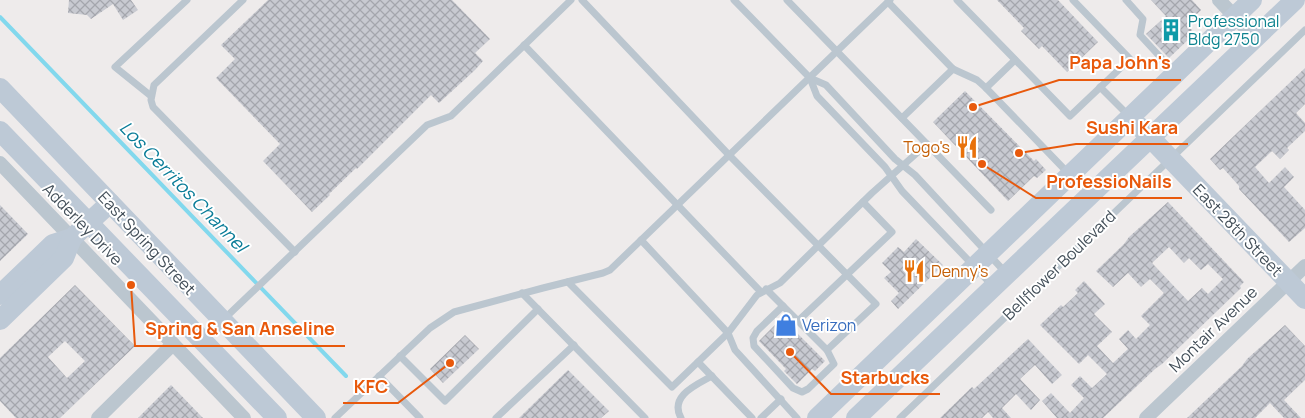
<svg xmlns="http://www.w3.org/2000/svg" width="1305" height="418" viewBox="0 0 1305 418" font-family="Manrope,sans-serif">
<defs>
<pattern id="building-cross-hatch" width="8" height="8" patternUnits="userSpaceOnUse" patternTransform="scale(1.25)"><rect width="8" height="8" fill="#c8cad1"/><path d="M0 0l8 8M0 8l8-8" fill="none" stroke="#a4a6ad"/></pattern>
</defs>
<rect width="100%" height="100%" fill="#eeebeb"/>
<g fill="none" stroke-linecap="round" stroke-linejoin="round">
<polyline stroke="#82d8ed" stroke-width="4" points="0,17 346,376"/>
</g>
<g fill="url(#building-cross-hatch)" fill-rule="evenodd">
<polygon points="69,0 131,0 138,10 123,20 113,4 91,19 87,15 68,13"/>
<polygon points="268,0 452,0 490,39 475,53 483,61 475,70 439,103 431,95 357,169 356,168 329,194 330,195 312,212 263,161 280,144 216,78 235,59 221,45"/>
<polygon points="997,0 1058,0 1098,42 1067,72 1042,46 1039,49 1021,31 1024,28"/>
<polygon points="1151,0 1192,0 1201,10 1187,24 1192,30 1187,36 1190,38 1169,58 1146,34 1166,16"/>
<polygon points="1305,68 1305,104 1296,113 1305,123 1305,131 1287,148 1289,150 1280,159 1272,151 1255,167 1269,183 1285,167 1294,177 1284,187 1305,210 1305,228 1289,242 1239,189 1239,186 1223,168 1220,170 1210,159"/>
<polygon points="965,91 1034,161 1036,159 1046,170 1037,178 1034,176 1008,201 933,122"/>
<path d="M 1168,202 L 1244,282 L 1240,286 L 1241,288 L 1162,364 L 1155,369 L 1103,418 L 1057,418 L 1042,401 L 1051,393 L 1070,413 L 1084,398 L 1071,385 L 1080,376 L 1092,388 L 1107,374 L 1088,355 L 1079,364 L 1040,325 L 1061,305 L 1063,307 L 1078,293 L 1075,290 L 1084,281 L 1105,304 L 1094,314 L 1112,332 L 1097,346 L 1113,363 L 1128,349 L 1119,339 L 1128,330 L 1136,339 L 1150,325 L 1141,316 L 1164,293 L 1150,279 L 1141,287 L 1128,273 L 1113,287 L 1096,271 L 1124,244 L 1129,237 ZM 1169,247 L 1184,263 L 1189,258 L 1201,270 L 1208,264 L 1223,279 L 1208,294 L 1202,288 L 1188,301 L 1152,263 Z"/>
<polygon points="0,205 28,234 0,261"/>
<polygon points="916,239 943,265 898,309 891,301 899,293 884,278 891,272 882,263 898,247 904,252"/>
<path d="M 75,285 L 135,346 L 60,418 L 16,418 L 0,401 L 0,358 ZM 65,341 L 85,361 L 67,378 L 48,357 Z"/>
<polygon points="782,318 825,361 815,371 812,369 797,384 784,371 786,369 759,341"/>
<polygon points="1285,325 1305,346 1305,380 1284,400 1301,418 1284,418 1270,403 1255,418 1187,418 1242,366 1247,359"/>
<polygon points="465,335 479,349 443,383 430,369"/>
<polygon points="1028,339 1062,375 1052,384 1035,365 1020,379 1040,400 1031,410 1016,394 1002,408 1011,418 993,418 988,412 982,418 940,418 972,387 974,389"/>
<polygon points="568,370 609,411 601,418 519,418"/>
<polygon points="171,385 203,418 138,418"/>
</g>
<g fill="none" stroke-linecap="round" stroke-linejoin="round">
<g stroke="#bbc6cf" stroke-width="7">
<polyline points="243,0 154,85 151,100 153,107 295,252"/>
<polyline points="582,0 729,155 876,304 827,350 766,289"/>
<polyline points="734,0 810,78 826,85 895,159 915,175 1006,273"/>
<polyline points="787,0 991,210"/>
<polyline points="957,0 1070,116 1130,59 1073,0"/>
<polyline points="1126,0 1143,19 1140,35 1174,72"/>
<polyline points="888,2 953,69 977,80 986,88 1069,174"/>
<polyline points="524,45 761,292"/>
<polyline points="810,78 817,96 885,167 902,191 992,285"/>
<polyline points="1100,87 1130,117"/>
<polyline points="986,88 1015,60"/>
<polyline points="151,96 115,67 187,0"/>
<polyline points="902,118 953,69"/>
<polyline points="641,240 728,333 735,350 797,418"/>
<polyline points="568,282 672,387 728,333 757,295 780,283 872,193 927,144"/>
<polyline points="522,293 645,418"/>
<polyline points="783,306 757,331 753,338 754,346 793,388 802,392 808,389 834,364 827,350"/>
<polyline points="224,319 427,125 451,116 571,0"/>
<polyline points="798,321 892,232 863,202"/>
<polyline points="400,356 445,401 538,309"/>
<polyline points="698,362 752,418"/>
<polyline points="379,376 420,418"/>
<polyline points="335,418 430,328 454,312 543,288 603,273 610,270 890,0"/>
<polyline points="496,418 574,345"/>
<path d="M 681,418 C 669,396 696,385 712,376"/>
<polyline points="761,418 781,399"/>
<polyline points="900,418 1305,30"/>
</g>
<g stroke="#bbc6cf" stroke-width="14">
<polyline points="1219,0 1254,37"/>
<polyline points="0,163 244,418"/>
<polyline points="98,418 173,344"/>
<polyline points="1146,418 1305,266"/>
</g>
<g stroke="#bdc9d6" stroke-width="20">
<polyline points="0,88 316,418"/>
<polyline points="1140,127 1305,299"/>
<polyline points="0,131 277,418"/>
<polyline points="0,295 53,244 72,238 110,203"/>
<polyline points="0,320 64,258 72,238"/>
<polyline points="817,418 1252,0"/>
<polyline points="856,418 1295,0"/>
</g>
</g>
<defs>
<symbol id="building-bare" viewBox="-9 -9 18 18"><path d="M-4-6H4V6H1V3H-1V6H-4ZM-2.5-4.3h1.7v1.8h-1.7ZM.8-4.3h1.7v1.8H.8ZM-2.5-1h1.7V.8h-1.7ZM.8-1h1.7V.8H.8Z" fill="#0f9aa8" stroke="#fff" stroke-width="2.5" paint-order="stroke"/></symbol>
<symbol id="restaurant-bare" viewBox="-9 -9 18 18"><path d="M-5-6h1v4h1v-4h1v4h1v-4h1v5L-1.5 .5V6h-2V.5L-5-1ZM5-6V6H3V1.5H1.5Q1.5-4 5-6Z" fill="#e8710a" stroke="#fff" stroke-width="2.5" paint-order="stroke"/></symbol>
<symbol id="shop-bare" viewBox="-9 -9 18 18"><path d="M-5-2.5h2.3a2.7 3.5 0 0 1 5.4 0H5L5.5 6h-11ZM-1.5-2.5h3a1.5 2.3 0 0 0-3 0Z" fill="#3f7fe0" stroke="#fff" stroke-width="2.5" paint-order="stroke"/></symbol>
</defs>
<g fill-rule="evenodd">
<use href="#building-bare" x="1155" y="14" width="32" height="32"/>
<use href="#restaurant-bare" x="951" y="131" width="32" height="32"/>
<use href="#restaurant-bare" x="898" y="255" width="32" height="32"/>
<use href="#shop-bare" x="770" y="309" width="32" height="32"/>
</g>
<g text-anchor="middle" stroke-width="4" stroke-linejoin="round" paint-order="stroke">
<g font-size="16" fill="#0d838f" stroke="#fff" text-anchor="start">
<text x="1188" y="27">Professional<tspan x="1188" dy="18">Bldg 2750</tspan></text>
</g>
<g font-size="16" fill="#c56008" stroke="#fff" text-anchor="end">
<text x="950" y="153">Togo's</text>
<text x="931" y="277" text-anchor="start">Denny's</text>
</g>
<g font-size="16" fill="#434f59" stroke="#fff">
<text transform="translate(83 224) rotate(46)" y="6">Adderley Drive</text>
<text transform="translate(1238 230) rotate(46)" y="6">East 28th Street</text>
<text transform="translate(147 243) rotate(47)" y="6">East Spring Street</text>
<text transform="translate(1059 265) rotate(-44)" y="6">Bellflower Boulevard</text>
<text transform="translate(1213 329) rotate(-44)" y="6">Montair Avenue</text>
</g>
<g font-size="16" fill="#366cbe" stroke="#fff" text-anchor="start">
<text x="802" y="331">Verizon</text>
</g>
<g font-size="18" font-style="italic" fill="#097c98" stroke="#fff">
<text transform="translate(183 187) rotate(46)" y="6">Los Cerritos Channel</text>
</g>
</g>
<path fill="none" stroke="#e8590c" stroke-width="2" d="M973 107L1059 80H1181M1019 153L1076 144H1188M982 164L1036 198H1182M131 285L135 346H345M790 352L831 394H940M450 363L398 403H343"/>
<g fill="#e8590c" stroke="#fff" stroke-width="2">
<circle cx="973" cy="107" r="5"/>
<circle cx="1019" cy="153" r="5"/>
<circle cx="982" cy="164" r="5"/>
<circle cx="131" cy="285" r="5"/>
<circle cx="790" cy="352" r="5"/>
<circle cx="450" cy="363" r="5"/>
</g>
<g font-size="18" text-anchor="middle" font-weight="bold" fill="#e8590c" stroke="#fff" stroke-width="4" stroke-linejoin="round" paint-order="stroke">
<text x="1120" y="69">Papa John's</text>
<text x="1132" y="134">Sushi Kara</text>
<text x="1109" y="188">ProfessioNails</text>
<text x="240" y="335">Spring &amp; San Anseline</text>
<text x="885" y="384">Starbucks</text>
<text x="371" y="393">KFC</text>
</g>
</svg>
